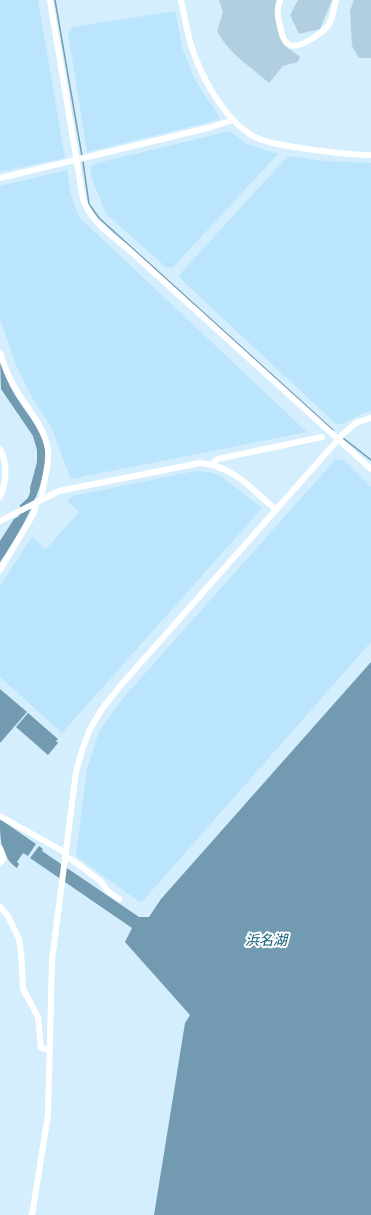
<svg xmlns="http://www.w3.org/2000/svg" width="371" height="1215" viewBox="0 0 371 1215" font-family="Helvetica,'Noto Sans JP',sans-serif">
<rect width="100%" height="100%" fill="#d4eefe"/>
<g fill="#bbe5fc">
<polygon points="0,0 38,0 65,158 0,172"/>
<polygon points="175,11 183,50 195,80 220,118 210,122 87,152 68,32 73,27"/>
<polygon points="230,131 247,144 278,154 173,267 167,268 106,214 91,176 91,167 97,163"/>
<polygon points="288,156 326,161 371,163 371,411 361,414 343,424 336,424 183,281 179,275"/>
<polygon points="67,170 71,195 79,217 307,432 71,479 51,427 33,399 16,365 0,319 0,186"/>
<polygon points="335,460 344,460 371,487 371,642 141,903 76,856 87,769 99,731 123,698"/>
<polygon points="195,471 209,472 221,476 262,508 62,733 0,677 0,586 32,537 46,549 79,512 67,501 72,496"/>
</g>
<g fill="#b1cfe0">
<path d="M 219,0 L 278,0 L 279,30 L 284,45 L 300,57 L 298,62 L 283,66 L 269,83 C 250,66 229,54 217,31 L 223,12 Z"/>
<polygon points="298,0 332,0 320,29 299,34 290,15"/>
<polygon points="354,0 371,0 371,58 359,58 352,46 350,11"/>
</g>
<g fill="#729bb1">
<path d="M 0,360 C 3,369 6,378 10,386 C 19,405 36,421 43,441 C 56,473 18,536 0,562 L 0,541 L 14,519 L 19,516 L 20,505 C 26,500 31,497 30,488 L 37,462 L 37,450 L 33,436 L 1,389 Z"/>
<polygon points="371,662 371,1215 154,1215 185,1023 190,1015 125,942 132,928 30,858 39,846 43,849 42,851 139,917 149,917 161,899"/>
<polygon points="0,689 27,712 0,743"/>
<polygon points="28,713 58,739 56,741 58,743 48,755 16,727"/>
<path d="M 0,819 L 36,844 L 28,856 L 23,853 L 17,862 L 19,864 L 17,868 C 0,856 0,838 0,819 Z"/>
</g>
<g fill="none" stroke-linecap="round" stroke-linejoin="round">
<g stroke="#729bb1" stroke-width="1.5">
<polyline points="55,0 82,156"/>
<polyline points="83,162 89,204 99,218 333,430"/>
<polyline points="343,438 371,460"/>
</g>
<g stroke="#fff" stroke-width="6">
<path d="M 50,0 L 83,199 C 91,222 110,234 128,249 L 371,469"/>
<path d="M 181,0 C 185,17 187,35 193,51 C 203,80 227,124 257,138 C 272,145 290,146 307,149 C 329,152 349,155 371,155"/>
<path d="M 280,0 C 276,10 278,17 280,27 C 282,33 282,40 288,44 C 298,51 323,33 329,24 C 333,17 334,8 336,0"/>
<polyline points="0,178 208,128 233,120"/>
<path d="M 0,353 C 4,365 8,377 15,388 C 26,407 45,427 48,450 C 50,467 42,482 42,499"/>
<path d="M 0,449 C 8,464 6,482 0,497"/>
<polyline points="214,465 215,461 218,459 322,437"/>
<path d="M 0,521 L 59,491 L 200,463 C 232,465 253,490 276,510"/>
<polyline points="0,570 34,513 37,501"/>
<polyline points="0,816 66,853"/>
<polyline points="0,848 4,858 0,863"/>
<polyline points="65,858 71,859 99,880 109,892 119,899"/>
<polyline points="0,907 8,916 19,939 21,952 23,989 38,1017 41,1048 50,1050"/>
<polyline points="32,1215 48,1115 52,960 76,772 82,750 90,729 102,709 121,685 343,434 356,423 371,418"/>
</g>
</g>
<g text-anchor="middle" stroke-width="4" stroke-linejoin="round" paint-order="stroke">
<g font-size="14" font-style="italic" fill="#0b5978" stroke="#fff">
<text x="266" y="945">浜名湖</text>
</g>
</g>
</svg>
